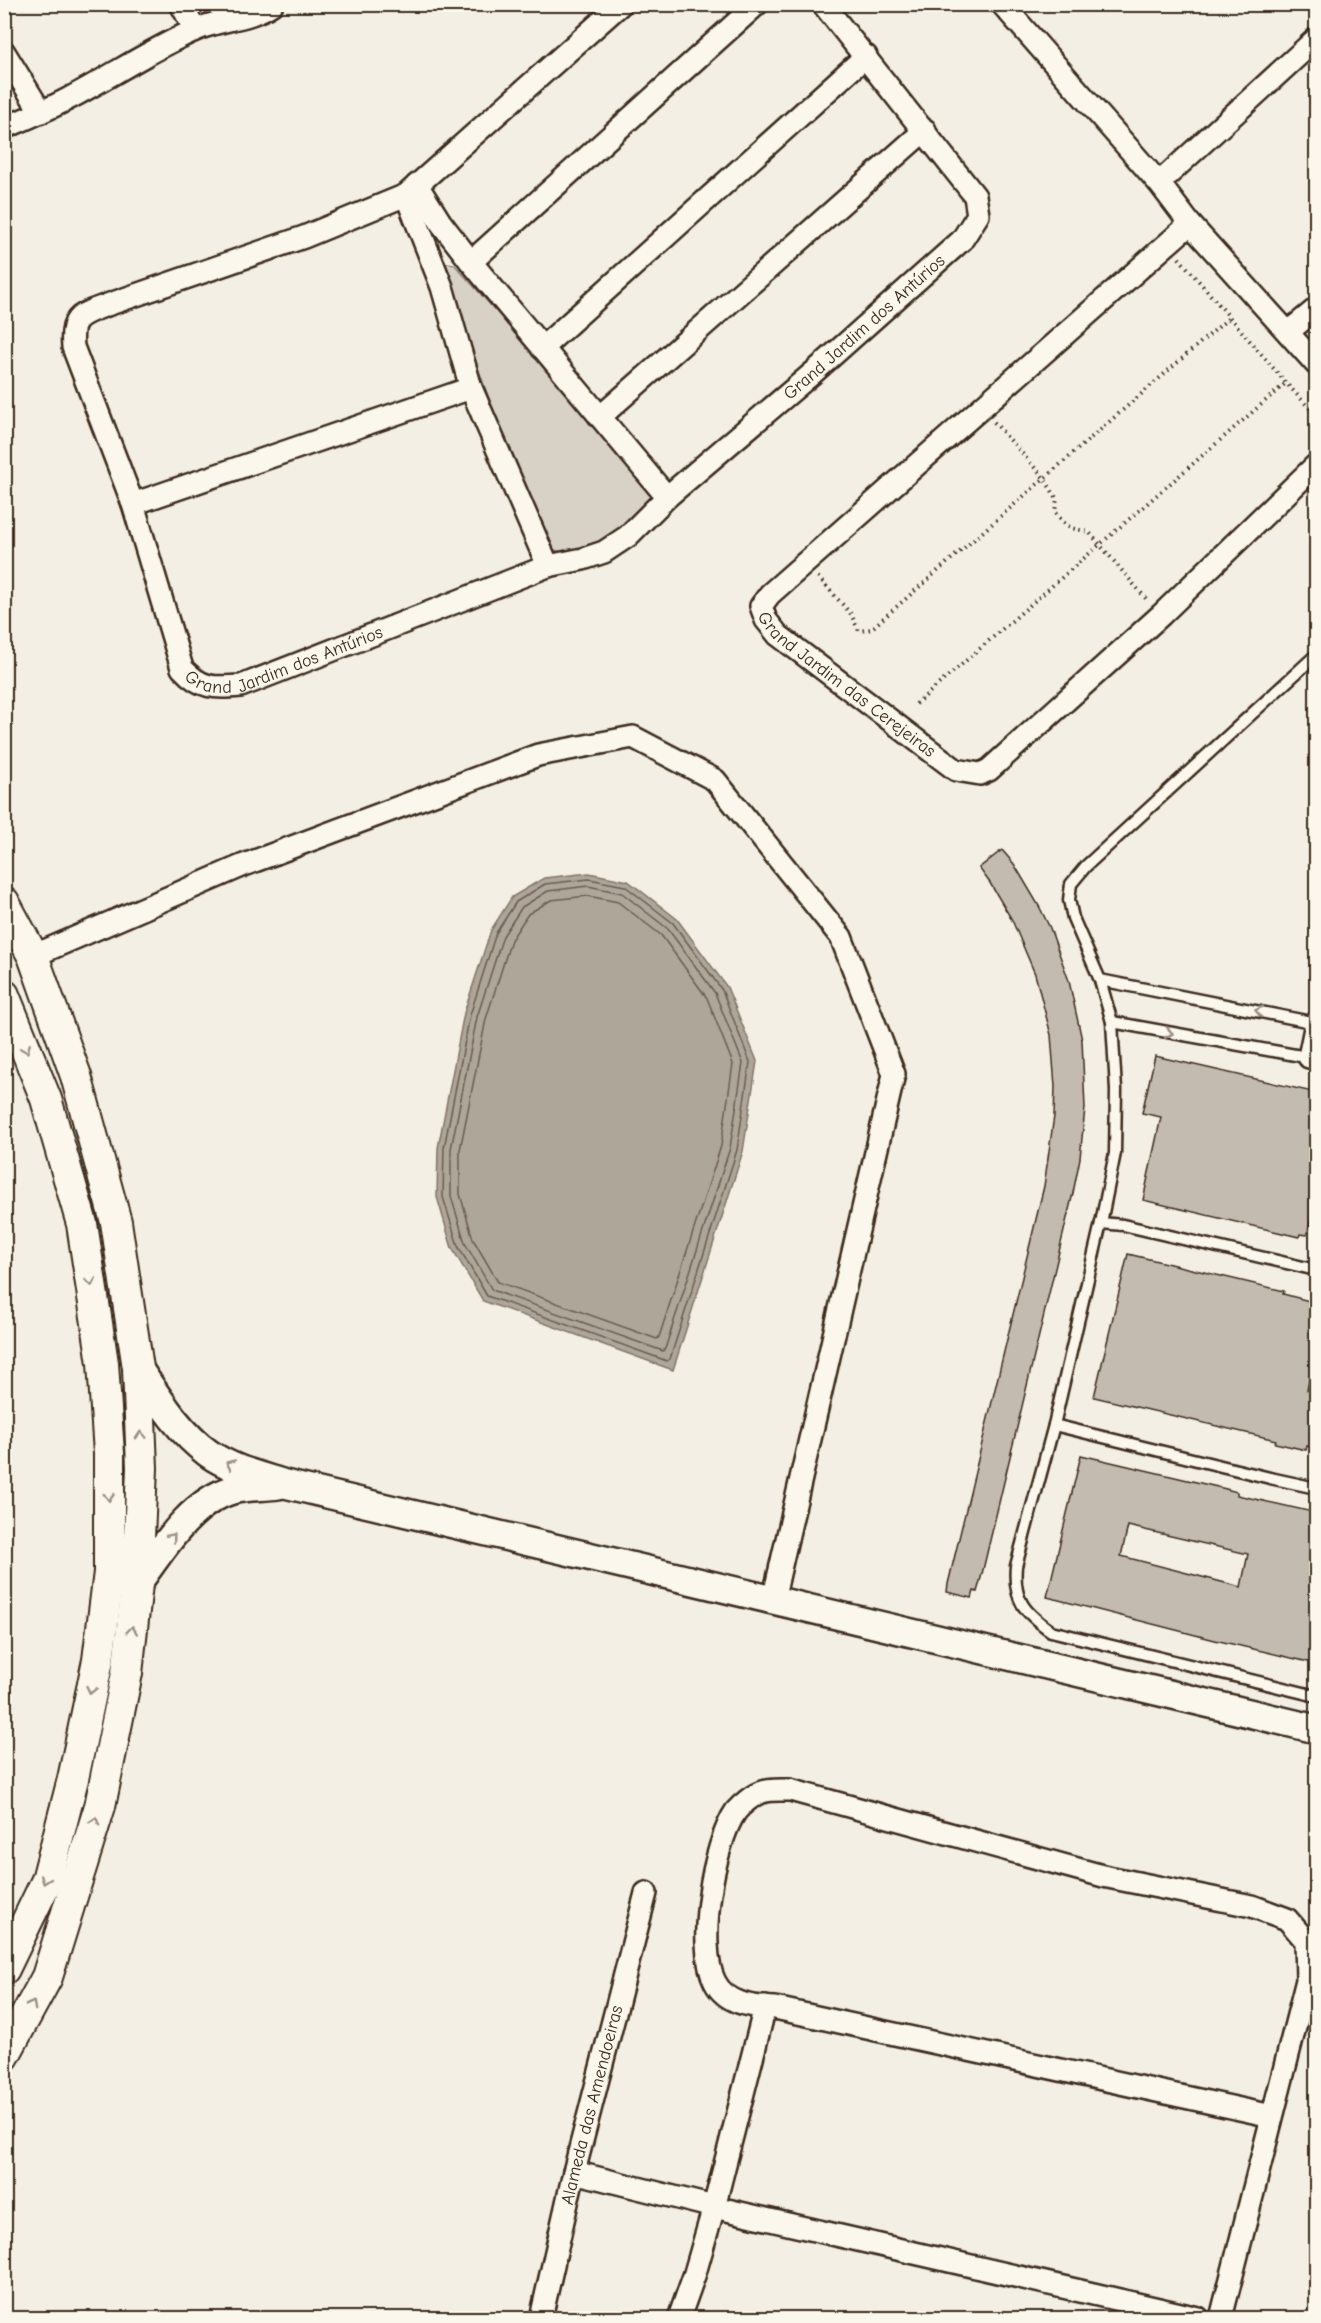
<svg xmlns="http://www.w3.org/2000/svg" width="1321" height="2323" viewBox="0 0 1321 2323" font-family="'Comic Neue',sans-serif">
<rect width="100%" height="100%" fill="#f3efe4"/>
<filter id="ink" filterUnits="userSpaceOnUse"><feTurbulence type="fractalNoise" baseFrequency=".0167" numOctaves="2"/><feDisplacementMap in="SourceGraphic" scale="12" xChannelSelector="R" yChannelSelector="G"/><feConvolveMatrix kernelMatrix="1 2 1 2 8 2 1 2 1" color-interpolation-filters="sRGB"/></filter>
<g filter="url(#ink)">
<polygon fill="#d8d1c6" stroke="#8a7e72" stroke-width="1.5" points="447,263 454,264 646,480 651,498 643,511 606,545 569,554 551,549 538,537 443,269"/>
<polygon fill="#afa69a" stroke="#817468" stroke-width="1.5" points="589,873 628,881 677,919 727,987 757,1061 743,1151 673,1370 483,1301 452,1248 437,1197 438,1148 464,1013 491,930 512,897 544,878"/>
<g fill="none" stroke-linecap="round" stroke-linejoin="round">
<g stroke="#695c50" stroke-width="1.5">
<polygon points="589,879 625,886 673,923 722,990 750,1062 737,1150 670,1359 667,1361 487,1296 458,1246 443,1197 444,1148 470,1015 496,933 516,902 545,884"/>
<polygon points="588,886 622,893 668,929 715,993 743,1063 730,1148 665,1349 663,1351 492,1290 465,1243 451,1196 451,1149 477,1017 503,936 522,907 548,891"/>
<polygon points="588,896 618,902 661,935 707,998 733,1064 721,1146 659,1337 657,1339 498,1282 473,1239 460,1194 460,1150 486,1019 511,940 528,914 551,900"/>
</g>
</g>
<g fill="#c3bbb0" stroke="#3b2a1e" stroke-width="1.5" fill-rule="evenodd">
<polygon points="1002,850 1014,864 1039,906 1050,928 1069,981 1082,1040 1085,1108 1080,1158 1073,1193 982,1574 977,1592 974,1591 972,1598 947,1592 948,1584 1044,1186 1054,1116 1055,1087 1051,1035 1035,974 1012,920 990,883 979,868"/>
<polygon points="1155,1056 1317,1093 1317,1194 1307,1235 1300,1234 1299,1237 1143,1200 1161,1117 1142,1113"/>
<polygon points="1128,1254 1284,1291 1283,1294 1317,1303 1316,1349 1307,1390 1317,1392 1317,1449 1307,1446 1306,1450 1275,1443 1276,1440 1094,1397"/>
<path d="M 1081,1455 L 1226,1489 L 1237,1492 L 1237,1495 L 1317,1513 L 1317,1664 L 1215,1640 L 1047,1597 ZM 1128,1526 L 1248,1554 L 1241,1587 L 1121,1556 Z"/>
</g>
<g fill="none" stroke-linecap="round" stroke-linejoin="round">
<defs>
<g id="service">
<path d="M 1316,655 L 1086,866 L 1071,884 L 1069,900 L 1073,918 L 1100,980 L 1112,1022 L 1116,1090 L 1115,1153 L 1101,1223 L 1054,1425 L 1016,1566 C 1013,1600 1024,1612 1051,1631 L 1316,1696"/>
<polyline points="1100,980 1316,1023"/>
<polyline points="1112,1022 1312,1058"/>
<polyline points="1101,1223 1123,1225 1316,1270"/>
<polyline points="1054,1425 1270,1478 1316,1488"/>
</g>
<g id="minor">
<polyline points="181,4 195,30"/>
<path id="s1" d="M 621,4 L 406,195 L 304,237 L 107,305 C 80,315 70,316 73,347 L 133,504 L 182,668 C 201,689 214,688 241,686 L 548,566 L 583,559 L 604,552 L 628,536 L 667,497 L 814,372 L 962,240 L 978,215 L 975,196 L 823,4"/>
<polyline points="1002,4 1159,183 1190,224 1316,364"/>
<polyline points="4,52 41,112"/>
<path d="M 4,128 C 25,119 47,110 68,99 C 110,77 150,50 193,31 C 218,19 249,20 272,4"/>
<polyline points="1159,183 1316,39"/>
<polyline points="417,185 441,223 471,262 667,497"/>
<polyline points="406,195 442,287 471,388 548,566"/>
<path id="s2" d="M 1190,224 L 770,594 L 761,606 L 766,620 L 778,635 L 956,770 L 980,774 L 989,770 L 1161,615 L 1316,465"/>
<polyline points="471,262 757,4"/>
<polyline points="1288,332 1316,309"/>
<polyline points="542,348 866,56"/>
<polyline points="600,417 925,130"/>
<polyline points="133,504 471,388"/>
<polyline points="33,956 244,865 538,755 633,737 715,780 841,937 894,1074 773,1600"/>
<polyline points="1309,1057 1316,1023"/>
<polyline points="765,2007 714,2207 1198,2318"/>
<polyline points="574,2172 714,2207 695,2273 679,2318"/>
<path id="s3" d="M 541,2318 L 574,2172 L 646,1893"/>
<path d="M 1221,2318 L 1307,1980 L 1306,1941 L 1287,1919 L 1252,1906 L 1103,1876 L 790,1790 C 781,1790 770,1789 762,1792 C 754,1794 741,1805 736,1811 C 713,1844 696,1946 715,1982 C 726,2004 753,2007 775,2008 L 1272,2116"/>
</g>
<g id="tertiary">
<path d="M 138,1368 C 159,1399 178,1431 208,1453 C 230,1469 260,1476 285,1484 L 1316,1729"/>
<path d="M 137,1584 C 161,1551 190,1502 232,1490 C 246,1486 263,1487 278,1485"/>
</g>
<g id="secondary">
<polyline points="4,902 33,956 76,1076 116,1222 138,1368 142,1468 137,1584 127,1673 100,1806 47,1977 4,2056"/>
<polyline points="4,995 46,1099 82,1224 103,1363 109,1454 109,1572 98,1660 73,1779 47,1880 4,1969"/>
</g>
</defs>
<use href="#service" stroke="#3b2a1e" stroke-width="15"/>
<use href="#minor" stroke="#3b2a1e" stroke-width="26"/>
<use href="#tertiary" stroke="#3b2a1e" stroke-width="32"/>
<use href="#secondary" stroke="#3b2a1e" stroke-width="34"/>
<g stroke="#3b2a1e" stroke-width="4" stroke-dasharray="1.5 4.5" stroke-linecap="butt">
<polyline points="1179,258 1286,383 1316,415"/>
<polyline points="994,422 1044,478 1057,499 1055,511 1062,521 1071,528 1089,532 1148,601"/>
<polyline points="818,577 851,614 859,631 871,629 1231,316"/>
<polyline points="916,704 1286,383"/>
</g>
<use href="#service" stroke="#fbf7ec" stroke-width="10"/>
<use href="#minor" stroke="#fbf7ec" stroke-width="21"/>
<use href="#tertiary" stroke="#fbf7ec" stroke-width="27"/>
<use href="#secondary" stroke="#fbf7ec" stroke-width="30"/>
</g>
<defs><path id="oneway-chevron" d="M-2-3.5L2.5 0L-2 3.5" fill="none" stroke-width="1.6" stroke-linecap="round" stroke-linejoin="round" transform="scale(1.5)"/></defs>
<g stroke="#9b9085">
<use href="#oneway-chevron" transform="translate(1259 1011) rotate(-168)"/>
<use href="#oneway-chevron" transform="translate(1169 1033) rotate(10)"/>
<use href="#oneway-chevron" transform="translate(26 1049) rotate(68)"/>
<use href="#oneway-chevron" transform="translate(91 1282) rotate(81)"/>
<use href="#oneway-chevron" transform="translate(141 1435) rotate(-92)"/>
<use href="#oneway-chevron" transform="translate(230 1464) rotate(-155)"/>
<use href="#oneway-chevron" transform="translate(109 1497) rotate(90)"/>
<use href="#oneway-chevron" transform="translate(172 1537) rotate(-50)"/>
<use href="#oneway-chevron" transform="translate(132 1630) rotate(-84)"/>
<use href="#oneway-chevron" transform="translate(91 1690) rotate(102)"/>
<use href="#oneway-chevron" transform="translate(95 1821) rotate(-73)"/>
<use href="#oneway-chevron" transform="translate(45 1880) rotate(110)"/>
<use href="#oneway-chevron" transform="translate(32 2005) rotate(-62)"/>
</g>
</g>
<g text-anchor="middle" stroke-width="5" stroke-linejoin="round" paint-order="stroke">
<g font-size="18" fill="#3b2a1e" stroke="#fbf7ec">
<text dy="6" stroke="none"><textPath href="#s1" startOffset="1804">Grand Jardim dos Antúrios</textPath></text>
<text dy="6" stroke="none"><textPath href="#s1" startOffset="1119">Grand Jardim dos Antúrios</textPath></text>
<text dy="6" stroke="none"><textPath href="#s2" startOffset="693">Grand Jardim das Cerejeiras</textPath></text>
<text dy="6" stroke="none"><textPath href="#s3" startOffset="219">Alameda das Amendoeiras</textPath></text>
</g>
</g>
<rect width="1321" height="2323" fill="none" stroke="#fbf7ec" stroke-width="24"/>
<rect x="12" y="12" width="1297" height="2299" fill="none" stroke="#3b2a1e" stroke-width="2" filter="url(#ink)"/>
</svg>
